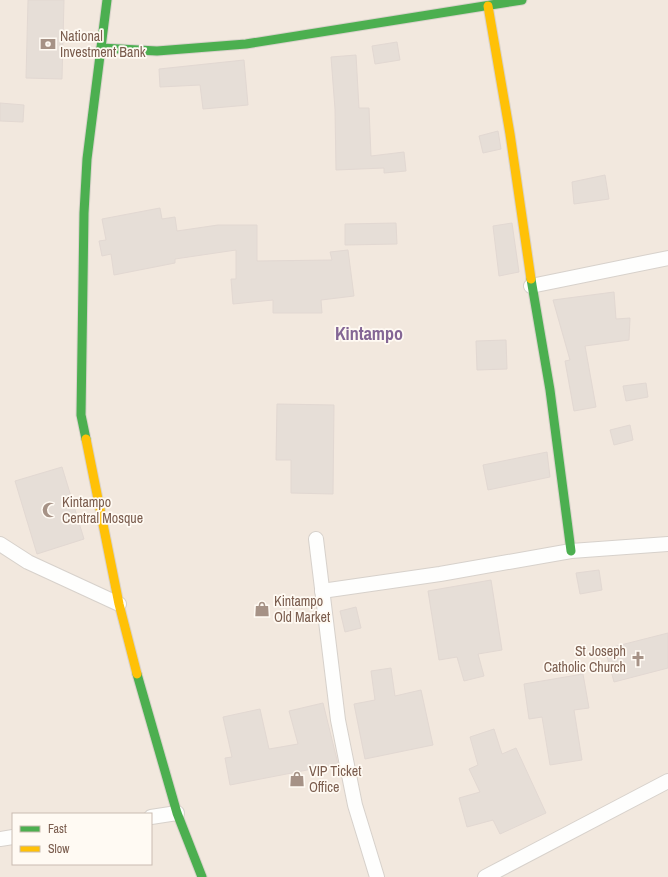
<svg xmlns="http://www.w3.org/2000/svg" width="668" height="877" viewBox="0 0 668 877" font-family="'Archivo Narrow',sans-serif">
<rect width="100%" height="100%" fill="#f9f5f0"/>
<path fill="#f2e8de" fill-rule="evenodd" d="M 0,0 L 668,0 L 668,877 L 0,877 ZM 13,814 L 151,814 L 151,864 L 13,864 Z"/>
<g fill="#e6ded7" stroke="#e2d8d2">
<polygon points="28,0 64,0 62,79 26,78"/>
<polygon points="397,42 400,60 375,64 372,46"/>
<polygon points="356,55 359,108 369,108 371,156 404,152 406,171 384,173 384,168 336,170 335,109 331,57"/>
<polygon points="244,60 248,105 203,109 200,85 160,87 159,69"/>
<polygon points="0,103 24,105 23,122 0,121"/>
<polygon points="498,131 501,149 483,153 479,136"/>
<polygon points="605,175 609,199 574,204 572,182"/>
<polygon points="160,208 162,219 175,217 177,231 218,225 257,225 257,261 332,260 330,252 348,250 354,296 321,300 322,313 273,313 273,300 233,304 231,279 236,279 236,250 175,259 175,263 114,275 111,254 102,256 99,241 106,240 102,219"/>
<polygon points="396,223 397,244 345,245 345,224"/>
<polygon points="512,223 519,272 499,276 493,226"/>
<polygon points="614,292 616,319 630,318 629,340 585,346 596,407 574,411 565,361 570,360 553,300"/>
<polygon points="506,340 507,369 477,370 476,341"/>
<polygon points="646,383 648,397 626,401 623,386"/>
<polygon points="277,404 334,405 333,494 291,493 291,460 276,460"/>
<polygon points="630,425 633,440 614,445 610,430"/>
<polygon points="547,452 550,477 488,490 483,465"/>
<polygon points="62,467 84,539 37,554 15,481"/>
<polygon points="599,570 602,590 580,594 576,573"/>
<polygon points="491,580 502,650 478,654 484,676 464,681 457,657 439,660 428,591"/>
<polygon points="356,607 361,628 345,632 340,611"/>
<polygon points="668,633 668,668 614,682 605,649"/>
<polygon points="391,668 395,696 421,690 433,745 365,759 354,704 375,700 371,671"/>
<polygon points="583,674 589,708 574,710 582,760 550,765 542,717 529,719 524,684"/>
<polygon points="323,703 338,764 230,785 225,758 232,757 223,717 260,709 269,749 298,744 289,711"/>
<polygon points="494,729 502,754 516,748 546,813 500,834 493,820 467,827 459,798 480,792 469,769 478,765 470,737"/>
</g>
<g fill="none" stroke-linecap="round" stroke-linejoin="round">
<defs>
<g id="street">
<polyline points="531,286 668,258"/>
<polyline points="316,539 338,720 355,805 377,877"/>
<polyline points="0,544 28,562 119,604"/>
<polyline points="322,591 440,574 571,551 668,544"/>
<polyline points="151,817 177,813"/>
<polyline points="0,839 13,837"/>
<polyline points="485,877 668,781"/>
</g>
<g id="fast">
<polyline points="101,48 157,51 246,44 522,0"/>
<polyline points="531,279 550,390 571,551"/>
<polyline points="86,439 81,415 84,213 87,159 107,0"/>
<polyline points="137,674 177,813 202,877"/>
</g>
<g id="slow">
<polyline points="488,6 510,134 531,279"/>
<polyline points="86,439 119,604 137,674"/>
</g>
</defs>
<use href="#street" stroke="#d7d1cb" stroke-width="16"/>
<use href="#fast" stroke="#d9d2cb" stroke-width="11"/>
<use href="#slow" stroke="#d9d2cb" stroke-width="11"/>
<use href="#street" stroke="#fefefd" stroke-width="14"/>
<use href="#fast" stroke="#4caf50" stroke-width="9"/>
<use href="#slow" stroke="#ffc107" stroke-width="9"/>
</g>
<defs>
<symbol id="bank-bare" viewBox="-9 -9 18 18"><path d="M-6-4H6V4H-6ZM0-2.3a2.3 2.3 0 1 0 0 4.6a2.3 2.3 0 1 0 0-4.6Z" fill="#a69286" stroke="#fffaf3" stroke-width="2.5" paint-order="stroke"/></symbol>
<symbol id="mosque-bare" viewBox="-9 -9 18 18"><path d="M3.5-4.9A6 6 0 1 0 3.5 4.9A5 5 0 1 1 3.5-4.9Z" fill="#a69286" stroke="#fffaf3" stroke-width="2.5" paint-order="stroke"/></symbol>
<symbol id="shop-bare" viewBox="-9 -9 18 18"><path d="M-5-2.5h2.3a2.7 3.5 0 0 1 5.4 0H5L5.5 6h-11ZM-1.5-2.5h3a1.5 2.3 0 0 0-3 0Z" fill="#a69286" stroke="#fffaf3" stroke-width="2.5" paint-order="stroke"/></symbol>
<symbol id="church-bare" viewBox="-9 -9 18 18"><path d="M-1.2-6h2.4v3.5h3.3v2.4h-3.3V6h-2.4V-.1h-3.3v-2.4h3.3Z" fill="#a69286" stroke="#fffaf3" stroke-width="2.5" paint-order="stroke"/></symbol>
</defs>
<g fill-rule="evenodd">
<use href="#bank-bare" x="37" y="33" width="22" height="22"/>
<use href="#mosque-bare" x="39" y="499" width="22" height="22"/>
<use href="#shop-bare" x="251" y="598" width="22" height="22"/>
<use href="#church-bare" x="627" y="648" width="22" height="22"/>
<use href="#shop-bare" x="286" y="768" width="22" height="22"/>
</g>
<g text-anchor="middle" stroke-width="3.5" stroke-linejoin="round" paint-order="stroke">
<g font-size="14" fill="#7a5c4d" stroke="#fffaf3" text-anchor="start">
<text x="60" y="41">National<tspan x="60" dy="16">Investment Bank</tspan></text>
<text x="62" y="507">Kintampo<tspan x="62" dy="16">Central Mosque</tspan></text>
<text x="274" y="606">Kintampo<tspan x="274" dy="16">Old Market</tspan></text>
<text x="626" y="656" text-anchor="end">St Joseph<tspan x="626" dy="16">Catholic Church</tspan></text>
<text x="309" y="776">VIP Ticket<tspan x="309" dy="16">Office</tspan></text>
</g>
<g font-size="18" font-weight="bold" fill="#846695" stroke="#fffaf3">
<text x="369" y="340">Kintampo</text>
</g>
</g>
<rect x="12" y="813" width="140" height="52" fill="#fffaf3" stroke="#cabbb1"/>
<rect x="20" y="826" width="20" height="6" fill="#4caf50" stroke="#cabbb1"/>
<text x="48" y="833" font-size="12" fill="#7a5c4d">Fast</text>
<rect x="20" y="846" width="20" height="6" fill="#ffc107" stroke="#cabbb1"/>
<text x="48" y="853" font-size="12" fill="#7a5c4d">Slow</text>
</svg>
